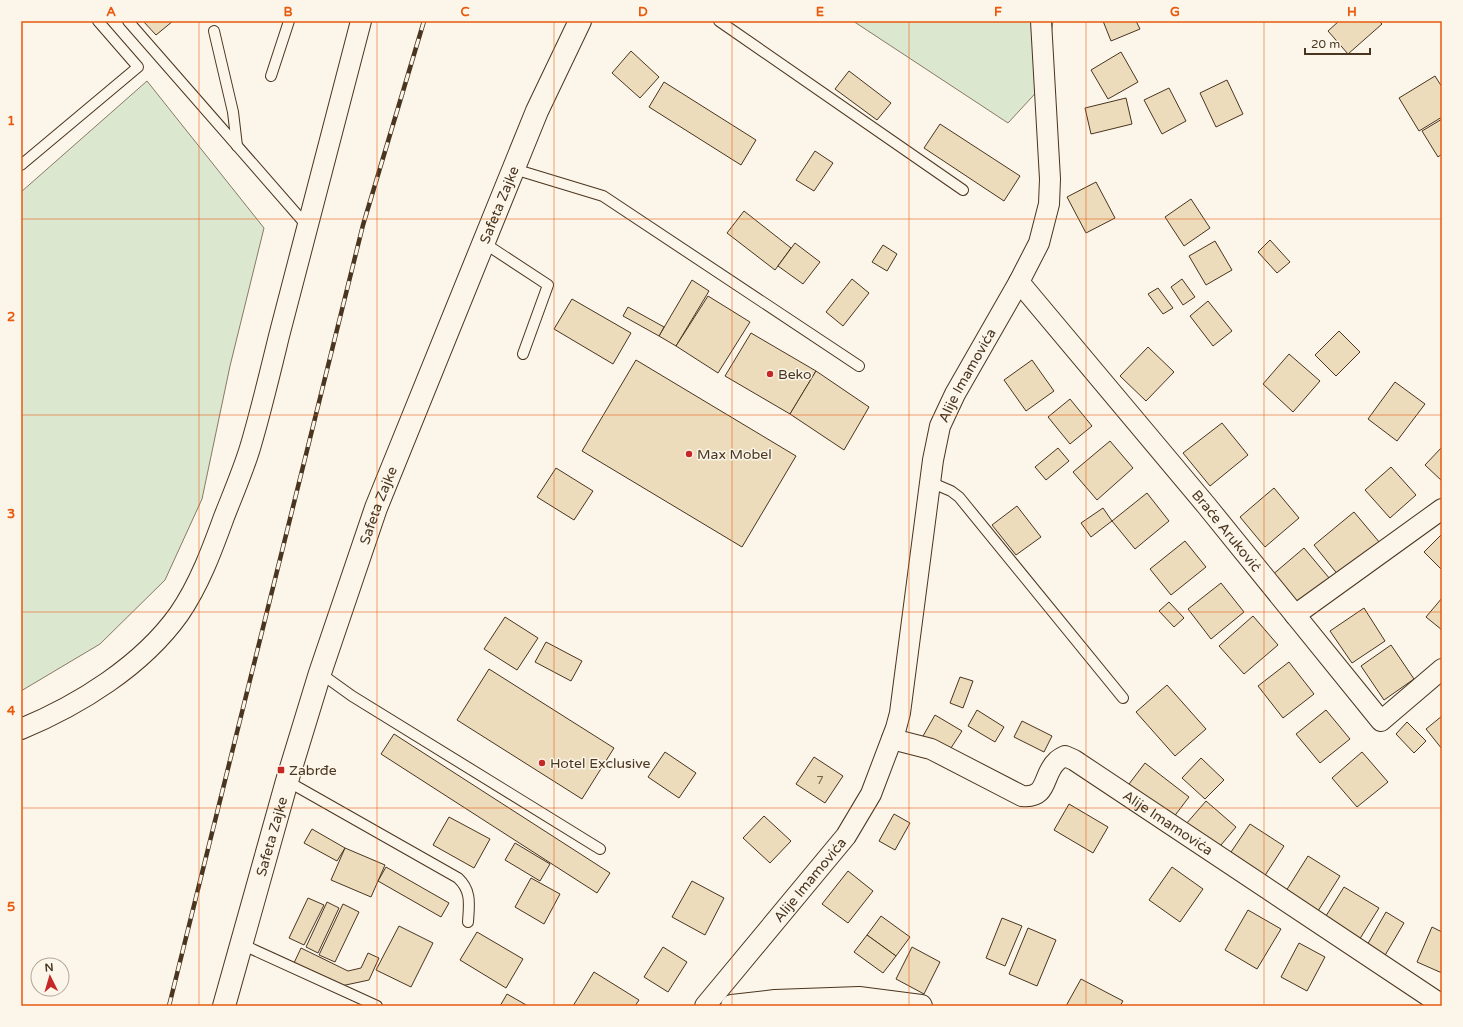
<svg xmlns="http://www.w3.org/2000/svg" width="1463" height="1027" viewBox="0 0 1463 1027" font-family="'Varela Round',sans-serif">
<rect width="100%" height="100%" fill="#fbf6e9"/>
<g fill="#dce7d0" stroke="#887966">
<polygon points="853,21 1053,21 1044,84 1008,123"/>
<polygon points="147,81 264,228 230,366 202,499 165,580 100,644 21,691 21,192"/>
</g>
<g fill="#ecdcbc" stroke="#4a3520">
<polygon points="143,21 173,21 156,35"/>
<polygon points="1103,21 1136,21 1140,29 1111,41"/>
<polygon points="1339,21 1379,21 1382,24 1348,54 1328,31"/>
<polygon points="631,51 659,77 640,98 612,73"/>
<polygon points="1121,52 1138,82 1108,99 1091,70"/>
<polygon points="849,71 891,103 877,120 835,89"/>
<polygon points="1435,76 1442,87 1442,117 1419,131 1399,98"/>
<polygon points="1227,80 1243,114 1216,127 1200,93"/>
<polygon points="664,82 756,140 741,165 649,107"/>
<polygon points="1169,88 1186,121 1162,134 1144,100"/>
<polygon points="1126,98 1132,124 1091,134 1085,108"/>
<polygon points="1442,119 1442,154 1438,157 1422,131"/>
<polygon points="940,124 1020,176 1004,201 924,148"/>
<polygon points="815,151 833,163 814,191 796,180"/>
<polygon points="1096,182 1115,218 1086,233 1067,197"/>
<polygon points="1191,199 1210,228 1184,246 1165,217"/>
<polygon points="744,211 791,248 775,270 727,233"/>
<polygon points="1270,240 1290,262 1277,273 1258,252"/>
<polygon points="1215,241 1232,270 1206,285 1189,256"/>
<polygon points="795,243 820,262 803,284 778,266"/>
<polygon points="883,245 897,254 887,271 872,262"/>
<polygon points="852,279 869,293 843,326 826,312"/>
<polygon points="1182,279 1195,297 1183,305 1171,287"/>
<polygon points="692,280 709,291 676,346 659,336"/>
<polygon points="1158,288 1173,308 1163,314 1148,294"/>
<polygon points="708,296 750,322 718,373 676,346"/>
<polygon points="572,299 631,333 613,364 554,329"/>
<polygon points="1208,301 1232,331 1213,346 1190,316"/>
<polygon points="628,307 664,327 659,336 623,316"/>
<polygon points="1339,331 1360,352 1336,376 1315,355"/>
<polygon points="751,333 816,371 790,414 725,376"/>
<polygon points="1148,347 1174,372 1146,401 1120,376"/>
<polygon points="1289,354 1320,381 1293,412 1263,384"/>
<polygon points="636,360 796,456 742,547 582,451"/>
<polygon points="1032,360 1054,391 1026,411 1004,380"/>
<polygon points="816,371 869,407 844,450 790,414"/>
<polygon points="1395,382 1425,404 1397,441 1368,419"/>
<polygon points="1070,399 1092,426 1070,444 1048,417"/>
<polygon points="1222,423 1248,455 1210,486 1183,453"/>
<polygon points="1110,441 1133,468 1097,500 1073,472"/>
<polygon points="1442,447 1442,481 1425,465"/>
<polygon points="1058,448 1069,461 1046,480 1035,467"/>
<polygon points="1391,467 1416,495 1390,518 1365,490"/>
<polygon points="556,468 593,491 574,520 537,497"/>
<polygon points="1274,488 1299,518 1265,547 1240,517"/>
<polygon points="1147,493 1169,521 1135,549 1112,521"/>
<polygon points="1017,506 1041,537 1016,555 992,525"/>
<polygon points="1103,508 1112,521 1091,537 1081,523"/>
<polygon points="1354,512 1380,543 1339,576 1314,545"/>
<polygon points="1442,534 1442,570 1424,552"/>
<polygon points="1185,541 1206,567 1171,595 1150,569"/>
<polygon points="1304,548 1330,579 1298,607 1271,576"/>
<polygon points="1221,583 1244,612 1211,639 1188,609"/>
<polygon points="1442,598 1442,630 1426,617"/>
<polygon points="1169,602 1184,618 1174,627 1159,611"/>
<polygon points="1364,608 1385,641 1352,663 1330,631"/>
<polygon points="1253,616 1278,645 1244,674 1219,646"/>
<polygon points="505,617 538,638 517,670 484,649"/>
<polygon points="546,642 582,661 571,681 535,662"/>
<polygon points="1391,645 1414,679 1384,700 1361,666"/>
<polygon points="1289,662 1314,694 1283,718 1258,686"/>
<polygon points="489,669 614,748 582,799 457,720"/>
<polygon points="960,677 973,681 963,708 950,703"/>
<polygon points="1167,685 1206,729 1175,756 1136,712"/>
<polygon points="977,710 1004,727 995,742 968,726"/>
<polygon points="1326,710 1350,739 1320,763 1296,734"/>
<polygon points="935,715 962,731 949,751 923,736"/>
<polygon points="1442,716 1442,749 1426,729"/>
<polygon points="1022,721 1052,736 1044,752 1014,737"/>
<polygon points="1407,722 1426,741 1414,753 1396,734"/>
<polygon points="394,734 610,873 597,893 381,754"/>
<polygon points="665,752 696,773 679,798 648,777"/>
<polygon points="1362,752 1388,782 1357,807 1332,778"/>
<polygon points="814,757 843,776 825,803 796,784"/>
<polygon points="1201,758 1224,780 1205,799 1182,778"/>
<polygon points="1145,763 1189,797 1173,818 1129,784"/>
<polygon points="1206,801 1236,827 1216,851 1186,824"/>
<polygon points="1069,804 1108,827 1093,853 1054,830"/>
<polygon points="894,814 910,823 895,850 879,841"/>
<polygon points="764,816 791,841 770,863 743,838"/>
<polygon points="449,817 490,839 474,868 433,845"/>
<polygon points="1250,824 1284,846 1264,877 1229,855"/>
<polygon points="312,829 345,848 337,861 304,843"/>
<polygon points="515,843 550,864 540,881 505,860"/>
<polygon points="345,848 385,865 371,897 331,880"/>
<polygon points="1308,856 1340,876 1318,911 1286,891"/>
<polygon points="386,867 449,903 441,917 378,881"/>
<polygon points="1172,867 1203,889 1180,922 1149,900"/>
<polygon points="848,871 873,891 848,923 822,904"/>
<polygon points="531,878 560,894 544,924 515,907"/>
<polygon points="692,881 724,898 705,935 672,917"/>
<polygon points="1344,887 1379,908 1356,945 1321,924"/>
<polygon points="308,898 324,905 304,945 289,938"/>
<polygon points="327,902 339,908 318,953 306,947"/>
<polygon points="343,904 359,912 335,962 319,955"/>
<polygon points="1248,910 1281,929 1257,969 1225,950"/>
<polygon points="1386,912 1404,923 1384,957 1366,947"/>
<polygon points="881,916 910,937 896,956 867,935"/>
<polygon points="1002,918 1022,926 1005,966 986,958"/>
<polygon points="399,926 433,943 411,987 376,970"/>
<polygon points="1432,927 1442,932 1442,973 1417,962"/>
<polygon points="1028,928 1056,940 1037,986 1009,974"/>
<polygon points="477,932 523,959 506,988 460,960"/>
<polygon points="867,935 896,956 883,973 854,952"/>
<polygon points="1299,943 1325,957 1307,991 1281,977"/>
<polygon points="663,947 687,962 668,992 644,977"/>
<polygon points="912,947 940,962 924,994 896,979"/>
<polygon points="301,948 348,971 361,968 368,953 379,958 369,980 341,986 294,963"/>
<polygon points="594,972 639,1000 635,1006 573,1006"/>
<polygon points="1081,979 1123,1001 1120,1006 1066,1006"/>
<polygon points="507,994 528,1006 500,1006"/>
</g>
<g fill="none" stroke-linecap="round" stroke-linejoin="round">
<defs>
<g id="service">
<polyline points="128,21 308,227"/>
<polyline points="719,21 963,190"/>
<polyline points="214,31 233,112 237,146"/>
<polyline points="271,76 289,21"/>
<polyline points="21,165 138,67 98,21"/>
<polyline points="514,169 603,196 859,366"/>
<polyline points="484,243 548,285 523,354"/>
<polyline points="930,482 951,491 959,497 1123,698"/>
<polyline points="320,673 352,696 600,849"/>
<path d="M 287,781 L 458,878 C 472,891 469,905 468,922"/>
<polyline points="241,944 377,1006"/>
</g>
<g id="minor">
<path id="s1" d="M 1019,282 L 1206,505 L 1381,721 L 1442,669"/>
<polyline points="1295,615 1442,509"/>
<path d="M 21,729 C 79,705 142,666 179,614 C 199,585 212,550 224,517 C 233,494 243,471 250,448 C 261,411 270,373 279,336 C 307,231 334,126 361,21"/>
<path id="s2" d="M 892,739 L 931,749 L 1022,796 C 1049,799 1042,774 1057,761 C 1059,759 1063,757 1065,756 L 1074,760 L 1442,1005"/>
<path id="s3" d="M 705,1006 L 846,836 L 871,794 L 896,728 L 900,713 L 933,460 L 940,426 L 955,394 L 1019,282 L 1039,243 L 1049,204 L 1050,179 L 1041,21"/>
</g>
<polyline id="tertiary" points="732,1006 775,1001 859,998 921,1006"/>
<g id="primary">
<path id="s4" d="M 224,1006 L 287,781 L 320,673 L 376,508 L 537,111 L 580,21"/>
</g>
</defs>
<use href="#service" stroke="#4a3520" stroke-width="12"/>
<use href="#minor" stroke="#4a3520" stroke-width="22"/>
<use href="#tertiary" stroke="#4a3520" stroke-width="24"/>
<use href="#primary" stroke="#4a3520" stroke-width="24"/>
<use href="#service" stroke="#fbf6e9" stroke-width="10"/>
<use href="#minor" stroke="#fbf6e9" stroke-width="20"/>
<use href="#tertiary" stroke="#fbf6e9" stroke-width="22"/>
<use href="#primary" stroke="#fbf6e9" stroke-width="22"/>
<defs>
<polyline id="rail" points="169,1006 363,225 424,21"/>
</defs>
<use href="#rail" stroke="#4a3520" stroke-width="4.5"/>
<use href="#rail" stroke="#fbf6e9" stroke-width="3" stroke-dasharray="9" stroke-linecap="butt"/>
</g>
<path fill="none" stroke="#e8590c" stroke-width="1" stroke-opacity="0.55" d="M 199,21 L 199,1006M 377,21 L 377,1006M 554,21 L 554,1006M 732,21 L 732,1006M 909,21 L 909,1006M 1086,21 L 1086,1006M 1264,21 L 1264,1006M 21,219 L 1442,219M 21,415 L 1442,415M 21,612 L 1442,612M 21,808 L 1442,808"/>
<g fill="#c62828" stroke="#fbf6e9" stroke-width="1.5">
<circle cx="770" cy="374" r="4"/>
<circle cx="689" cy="454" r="4"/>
<circle cx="542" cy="763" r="4"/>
<rect x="277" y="766" width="8" height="8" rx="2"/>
</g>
<g text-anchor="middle" stroke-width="3" stroke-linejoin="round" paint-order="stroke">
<g font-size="12" fill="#725f47">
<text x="820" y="784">7</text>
</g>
<g font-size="14" fill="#4a3520" stroke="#fbf6e9">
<text dy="5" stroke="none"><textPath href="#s4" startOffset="848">Safeta Zajke</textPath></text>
<text dy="5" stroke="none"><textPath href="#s3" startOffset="703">Alije Imamovića</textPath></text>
<text dy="5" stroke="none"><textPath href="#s4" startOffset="524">Safeta Zajke</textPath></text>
<text dy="5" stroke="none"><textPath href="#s1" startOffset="324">Braće Aruković</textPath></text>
<text dy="5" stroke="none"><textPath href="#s2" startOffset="329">Alije Imamovića</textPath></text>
<text dy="5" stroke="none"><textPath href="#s4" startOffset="176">Safeta Zajke</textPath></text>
<text dy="5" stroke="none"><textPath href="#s3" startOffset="164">Alije Imamovića</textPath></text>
</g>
<g font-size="14" fill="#4a3520" stroke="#fbf6e9" text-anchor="start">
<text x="778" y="379">Beko</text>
<text x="697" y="459">Max Mobel</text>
<text x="550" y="768">Hotel Exclusive</text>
<text x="289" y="775">Zabrđe</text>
</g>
</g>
<rect width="1463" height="1027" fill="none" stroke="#fbf6e9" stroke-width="44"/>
<g transform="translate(50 977) rotate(355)"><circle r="19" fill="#fbf6e9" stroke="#b4a999"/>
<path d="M0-3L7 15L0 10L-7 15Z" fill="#c62828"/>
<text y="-6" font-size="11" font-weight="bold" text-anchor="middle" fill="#4a3520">N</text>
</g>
<path d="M1305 48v6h65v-6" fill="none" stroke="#4a3520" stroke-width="2"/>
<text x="1311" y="48" font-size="12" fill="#4a3520" stroke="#fbf6e9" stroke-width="3" paint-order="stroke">20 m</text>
<rect x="22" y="22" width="1419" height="983" fill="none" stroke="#e8590c" stroke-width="1.5"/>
<g font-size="13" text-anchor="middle" font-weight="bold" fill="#e8590c">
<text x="111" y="16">A</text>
<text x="288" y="16">B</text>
<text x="465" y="16">C</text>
<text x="643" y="16">D</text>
<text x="820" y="16">E</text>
<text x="998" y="16">F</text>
<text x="1175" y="16">G</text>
<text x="1352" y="16">H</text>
<text x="11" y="125">1</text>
<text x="11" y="321">2</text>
<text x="11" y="518">3</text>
<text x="11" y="715">4</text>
<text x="11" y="911">5</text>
</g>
</svg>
